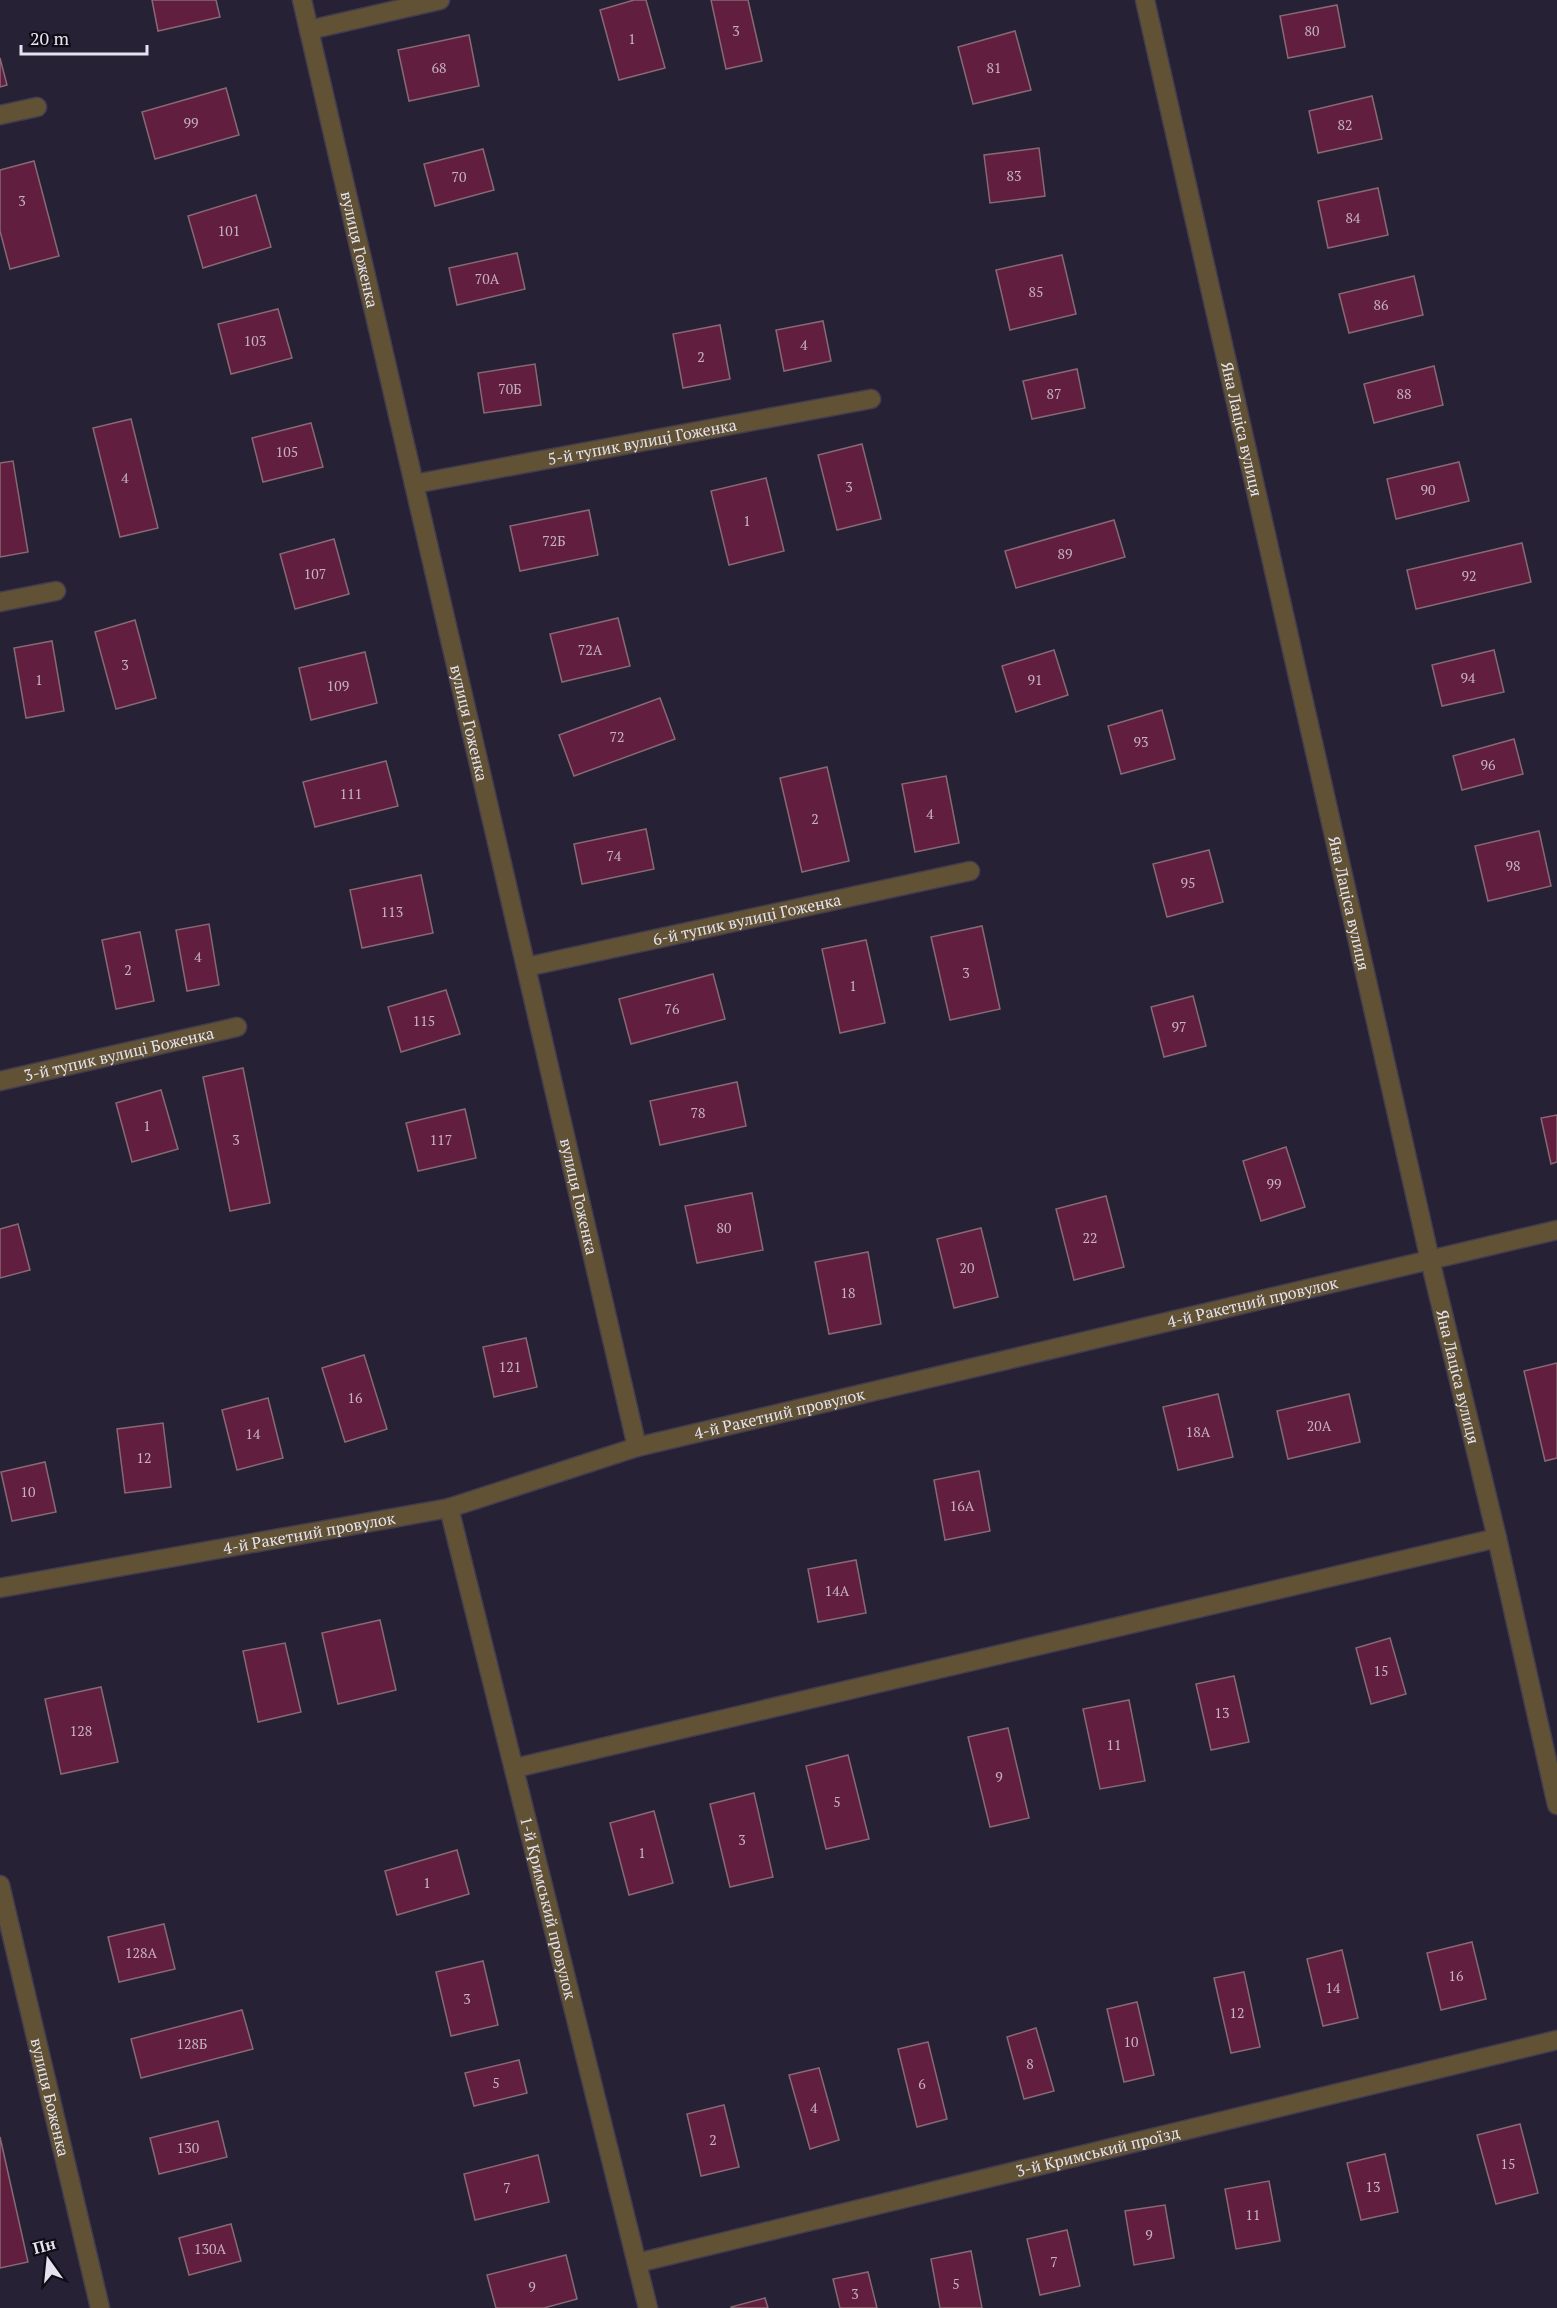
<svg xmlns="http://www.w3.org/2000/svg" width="1557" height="2308" viewBox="0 0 1557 2308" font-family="'PT Serif',serif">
<rect width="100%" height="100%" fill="#272135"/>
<g fill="#621e3e" stroke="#866973" stroke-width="1.5">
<polygon points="152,0 216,0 220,17 158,31"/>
<polygon points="634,0 646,0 665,68 619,80 600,10"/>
<polygon points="711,0 748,0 762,61 726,69"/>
<polygon points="1337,5 1345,47 1288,58 1280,16"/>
<polygon points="1015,31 1031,90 973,104 958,47"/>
<polygon points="469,35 479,86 409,101 398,50"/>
<polygon points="0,58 7,85 0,87"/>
<polygon points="226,88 239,135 155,159 142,112"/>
<polygon points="1372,96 1382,139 1318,153 1309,111"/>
<polygon points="1039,148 1045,196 990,203 984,155"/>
<polygon points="483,149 494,190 435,206 424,164"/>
<polygon points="34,161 59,256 10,269 0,231 0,170"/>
<polygon points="1378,188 1388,235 1328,248 1318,201"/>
<polygon points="256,195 271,247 203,268 188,216"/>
<polygon points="517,253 525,289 457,305 449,268"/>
<polygon points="1062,255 1076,314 1010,330 996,270"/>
<polygon points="1414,276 1423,315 1349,333 1339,294"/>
<polygon points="278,309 292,358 231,374 218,324"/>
<polygon points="823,321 831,361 784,371 776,330"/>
<polygon points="720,325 730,379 683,388 673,334"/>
<polygon points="535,364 541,405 484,413 478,373"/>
<polygon points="1434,366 1443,405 1374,423 1364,384"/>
<polygon points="1077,369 1085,408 1032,419 1023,381"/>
<polygon points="131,419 158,528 120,537 93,428"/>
<polygon points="311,423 323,467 263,482 252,438"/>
<polygon points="862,444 881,519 837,530 818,455"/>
<polygon points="13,461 28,552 0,557 0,463"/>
<polygon points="1459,462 1469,501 1396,519 1387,479"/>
<polygon points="766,478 784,551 729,565 711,491"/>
<polygon points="589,510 598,555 520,571 510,526"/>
<polygon points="1114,520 1125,557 1016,588 1005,551"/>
<polygon points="334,539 349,594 295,609 280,554"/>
<polygon points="1522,543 1531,582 1416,609 1407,570"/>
<polygon points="618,618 630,666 562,682 550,634"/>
<polygon points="135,620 156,698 116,709 95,632"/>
<polygon points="52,641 64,711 26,718 14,648"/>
<polygon points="1054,650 1068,695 1016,712 1002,666"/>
<polygon points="1494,650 1504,692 1442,706 1432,665"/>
<polygon points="365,652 377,703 311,720 299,668"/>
<polygon points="660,698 675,739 574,776 559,735"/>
<polygon points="1162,710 1175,759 1121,774 1108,726"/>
<polygon points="1514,739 1523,774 1462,790 1453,756"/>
<polygon points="386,761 398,806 315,827 303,782"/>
<polygon points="827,767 849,861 802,872 780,778"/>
<polygon points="946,776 959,843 915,852 902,784"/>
<polygon points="646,829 654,869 582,884 574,844"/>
<polygon points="1539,831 1551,886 1488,901 1475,846"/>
<polygon points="1209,850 1223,902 1167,917 1153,864"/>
<polygon points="421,875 433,933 362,948 350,890"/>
<polygon points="209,924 219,985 187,991 176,930"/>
<polygon points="982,926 1000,1009 950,1020 931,937"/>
<polygon points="140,932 154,1001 116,1009 102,940"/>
<polygon points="866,940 885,1023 840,1033 822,949"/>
<polygon points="713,974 725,1019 631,1044 619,999"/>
<polygon points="446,990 460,1034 401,1052 388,1007"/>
<polygon points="1193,996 1206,1046 1164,1057 1151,1007"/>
<polygon points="243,1068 270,1203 230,1211 203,1077"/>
<polygon points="737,1082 746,1126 660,1145 650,1101"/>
<polygon points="161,1090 178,1149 132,1162 116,1103"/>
<polygon points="465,1109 476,1158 418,1171 406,1123"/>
<polygon points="1557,1115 1557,1162 1551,1164 1541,1118"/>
<polygon points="1286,1147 1305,1207 1261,1221 1243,1161"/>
<polygon points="752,1193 763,1250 697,1263 685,1206"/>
<polygon points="1106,1196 1124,1267 1074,1280 1056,1209"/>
<polygon points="18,1224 30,1270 0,1278 0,1229"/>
<polygon points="981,1228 998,1297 954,1308 937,1239"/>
<polygon points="868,1252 881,1324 829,1334 815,1262"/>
<polygon points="526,1338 537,1387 494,1397 483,1347"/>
<polygon points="364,1355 387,1429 345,1442 322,1368"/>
<polygon points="1557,1363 1557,1458 1545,1461 1524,1371"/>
<polygon points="1218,1394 1233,1457 1178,1470 1163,1407"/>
<polygon points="1349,1394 1360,1442 1288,1459 1277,1411"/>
<polygon points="268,1398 283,1458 237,1470 222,1410"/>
<polygon points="163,1423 171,1487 125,1493 117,1429"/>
<polygon points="45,1462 56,1512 12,1521 1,1472"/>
<polygon points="979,1471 990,1531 945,1540 934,1480"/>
<polygon points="856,1560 866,1613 818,1622 808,1569"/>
<polygon points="380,1620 396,1690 338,1704 322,1633"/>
<polygon points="1390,1638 1406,1694 1371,1704 1356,1648"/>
<polygon points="285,1643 301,1712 258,1722 243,1651"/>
<polygon points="1234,1676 1249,1742 1211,1750 1196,1684"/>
<polygon points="101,1687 118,1762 61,1774 45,1699"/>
<polygon points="1129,1700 1145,1781 1100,1789 1083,1709"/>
<polygon points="1008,1728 1029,1818 990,1827 968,1737"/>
<polygon points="848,1755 869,1839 826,1849 806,1766"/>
<polygon points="754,1793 773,1877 730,1887 710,1804"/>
<polygon points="654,1811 673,1883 629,1895 610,1823"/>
<polygon points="457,1850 469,1894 397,1915 385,1871"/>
<polygon points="164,1924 175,1969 119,1982 108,1937"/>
<polygon points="1472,1942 1486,1999 1441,2010 1427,1953"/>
<polygon points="1342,1950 1358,2018 1323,2026 1307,1959"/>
<polygon points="483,1961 498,2025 451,2036 436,1972"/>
<polygon points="1244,1972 1260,2047 1231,2053 1214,1978"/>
<polygon points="1137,2002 1154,2075 1124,2082 1107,2009"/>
<polygon points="242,2010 253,2049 141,2078 131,2039"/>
<polygon points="1036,2028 1054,2091 1024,2099 1007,2037"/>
<polygon points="928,2042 947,2119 917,2127 898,2049"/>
<polygon points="519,2060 527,2093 474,2106 465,2073"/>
<polygon points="819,2068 839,2140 810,2149 789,2075"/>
<polygon points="724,2105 739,2167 701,2176 687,2114"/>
<polygon points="218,2121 227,2157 159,2174 150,2138"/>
<polygon points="1520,2124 1538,2193 1496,2204 1477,2135"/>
<polygon points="0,2137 28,2262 0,2268"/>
<polygon points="1385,2154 1398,2212 1361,2220 1347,2163"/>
<polygon points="538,2155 549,2202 475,2220 464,2174"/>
<polygon points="1269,2181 1280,2241 1236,2249 1225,2189"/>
<polygon points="1165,2205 1174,2258 1134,2265 1125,2211"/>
<polygon points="231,2224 241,2261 189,2275 179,2238"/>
<polygon points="1067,2230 1080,2286 1040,2295 1027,2239"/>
<polygon points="971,2251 982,2308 940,2308 931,2259"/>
<polygon points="566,2255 577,2299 544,2308 496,2308 487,2275"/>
<polygon points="868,2272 877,2308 840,2308 833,2279"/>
<polygon points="765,2298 768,2308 731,2308 731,2307"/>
</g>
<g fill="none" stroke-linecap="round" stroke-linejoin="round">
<defs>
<g id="street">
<path id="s1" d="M 302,0 L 637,1447"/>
<path id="s2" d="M 1145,0 L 1430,1260 L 1497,1538 L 1557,1805"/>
<polyline points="309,30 440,0"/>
<polyline points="0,115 37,107"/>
<path id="s3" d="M 414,484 L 871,399"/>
<polyline points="0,602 56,591"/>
<path id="s4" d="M 526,967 L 970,871"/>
<path id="s5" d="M 0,1081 L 237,1027"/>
<path id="s6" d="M 449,1508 L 648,2308"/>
<path id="s7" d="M 0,1588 L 449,1508 L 637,1447 L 1557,1230"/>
<polyline points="515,1768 1497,1538"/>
<path id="s8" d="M 0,1885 L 100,2308"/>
<path id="s9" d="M 637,2263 L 1557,2040"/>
</g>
</defs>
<use href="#street" stroke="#423c4f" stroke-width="21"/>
<use href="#street" stroke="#615236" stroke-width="18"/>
</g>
<g text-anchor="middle" stroke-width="5" stroke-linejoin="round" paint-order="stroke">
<g font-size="14" fill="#c5b2c4">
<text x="736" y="36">3</text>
<text x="1312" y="36">80</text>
<text x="632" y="44">1</text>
<text x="439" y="73">68</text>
<text x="994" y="73">81</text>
<text x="191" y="128">99</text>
<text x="1345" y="130">82</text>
<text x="1014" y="181">83</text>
<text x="459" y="182">70</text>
<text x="22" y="206">3</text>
<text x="1353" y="223">84</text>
<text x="229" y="236">101</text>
<text x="487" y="284">70А</text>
<text x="1036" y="297">85</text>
<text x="1381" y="310">86</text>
<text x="255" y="346">103</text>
<text x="804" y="350">4</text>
<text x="701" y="362">2</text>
<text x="510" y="394">70Б</text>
<text x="1054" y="399">87</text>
<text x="1404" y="399">88</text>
<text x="287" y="457">105</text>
<text x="125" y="483">4</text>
<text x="849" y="492">3</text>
<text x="1428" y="495">90</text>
<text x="747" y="526">1</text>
<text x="554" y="546">72Б</text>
<text x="1065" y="559">89</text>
<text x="315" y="579">107</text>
<text x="1469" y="581">92</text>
<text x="590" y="655">72А</text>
<text x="125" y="670">3</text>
<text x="1468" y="683">94</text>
<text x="39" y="685">1</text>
<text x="1035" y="685">91</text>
<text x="338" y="691">109</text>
<text x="617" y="742">72</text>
<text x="1141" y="747">93</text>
<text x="1488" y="770">96</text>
<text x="351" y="799">111</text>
<text x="930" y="819">4</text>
<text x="815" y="824">2</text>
<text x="614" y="861">74</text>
<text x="1513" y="871">98</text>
<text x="1188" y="888">95</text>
<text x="392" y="917">113</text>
<text x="198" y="962">4</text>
<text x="128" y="975">2</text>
<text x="966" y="978">3</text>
<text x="853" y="991">1</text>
<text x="672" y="1014">76</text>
<text x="424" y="1026">115</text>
<text x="1179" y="1032">97</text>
<text x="698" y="1118">78</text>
<text x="147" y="1131">1</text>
<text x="236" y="1145">3</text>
<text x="441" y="1145">117</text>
<text x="1274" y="1189">99</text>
<text x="724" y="1233">80</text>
<text x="1090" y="1243">22</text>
<text x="967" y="1273">20</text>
<text x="848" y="1298">18</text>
<text x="510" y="1372">121</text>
<text x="355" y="1403">16</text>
<text x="1319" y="1431">20А</text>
<text x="1198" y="1437">18А</text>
<text x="253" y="1439">14</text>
<text x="144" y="1463">12</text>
<text x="28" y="1497">10</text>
<text x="962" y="1511">16А</text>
<text x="837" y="1596">14А</text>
<text x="1381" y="1676">15</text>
<text x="1222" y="1718">13</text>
<text x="81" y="1736">128</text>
<text x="1114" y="1750">11</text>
<text x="999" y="1782">9</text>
<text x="837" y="1807">5</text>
<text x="742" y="1845">3</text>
<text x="642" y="1858">1</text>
<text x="427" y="1888">1</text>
<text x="141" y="1958">128А</text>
<text x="1456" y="1981">16</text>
<text x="1333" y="1993">14</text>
<text x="467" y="2004">3</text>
<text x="1237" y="2018">12</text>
<text x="1131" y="2047">10</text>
<text x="192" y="2049">128Б</text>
<text x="1030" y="2069">8</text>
<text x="496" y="2088">5</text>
<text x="922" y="2089">6</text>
<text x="814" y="2113">4</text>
<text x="713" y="2145">2</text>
<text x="188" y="2153">130</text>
<text x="1508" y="2169">15</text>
<text x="1373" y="2192">13</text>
<text x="507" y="2193">7</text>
<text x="1253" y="2220">11</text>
<text x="1149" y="2240">9</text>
<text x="210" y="2254">130А</text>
<text x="1054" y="2267">7</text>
<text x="956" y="2289">5</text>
<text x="532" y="2292">9</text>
<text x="855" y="2299">3</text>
</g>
<g font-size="16" fill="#e6e3f1" stroke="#0f0c15">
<text dy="6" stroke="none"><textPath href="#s1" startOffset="256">вулиця Гоженка</textPath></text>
<text dy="6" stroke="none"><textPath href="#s2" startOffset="440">Яна Лаціса вулиця</textPath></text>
<text dy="6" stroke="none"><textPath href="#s3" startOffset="232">5-й тупик вулиці Гоженка</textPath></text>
<text dy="6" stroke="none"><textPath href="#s1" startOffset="742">вулиця Гоженка</textPath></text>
<text dy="6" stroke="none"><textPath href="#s2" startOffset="926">Яна Лаціса вулиця</textPath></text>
<text dy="6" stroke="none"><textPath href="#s4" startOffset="226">6-й тупик вулиці Гоженка</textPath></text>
<text dy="6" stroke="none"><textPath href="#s5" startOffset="122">3-й тупик вулиці Боженка</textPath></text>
<text dy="6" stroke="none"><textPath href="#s1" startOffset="1228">вулиця Гоженка</textPath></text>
<text dy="6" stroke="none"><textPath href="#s7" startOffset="1286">4-й Ракетний провулок</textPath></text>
<text dy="6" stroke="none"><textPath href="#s2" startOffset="1412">Яна Лаціса вулиця</textPath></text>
<text dy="6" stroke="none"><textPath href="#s7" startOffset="800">4-й Ракетний провулок</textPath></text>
<text dy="6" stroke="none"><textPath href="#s7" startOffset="314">4-й Ракетний провулок</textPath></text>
<text dy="6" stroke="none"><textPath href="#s6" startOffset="412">1-й Кримський провулок</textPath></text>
<text dy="6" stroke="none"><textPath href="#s8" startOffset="218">вулиця Боженка</textPath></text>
<text dy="6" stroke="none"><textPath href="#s9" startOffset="474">3-й Кримський проїзд</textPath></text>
</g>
</g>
<g transform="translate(48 2260) rotate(345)" stroke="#0f0c15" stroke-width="4.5" paint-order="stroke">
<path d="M0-4.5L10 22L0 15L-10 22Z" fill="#e6e3f1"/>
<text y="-9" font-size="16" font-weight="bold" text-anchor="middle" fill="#e6e3f1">Пн</text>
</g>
<path d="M21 45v9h126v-9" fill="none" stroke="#e6e3f1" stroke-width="3"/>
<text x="30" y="45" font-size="18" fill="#e6e3f1" stroke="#0f0c15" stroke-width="4.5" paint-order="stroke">20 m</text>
</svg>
